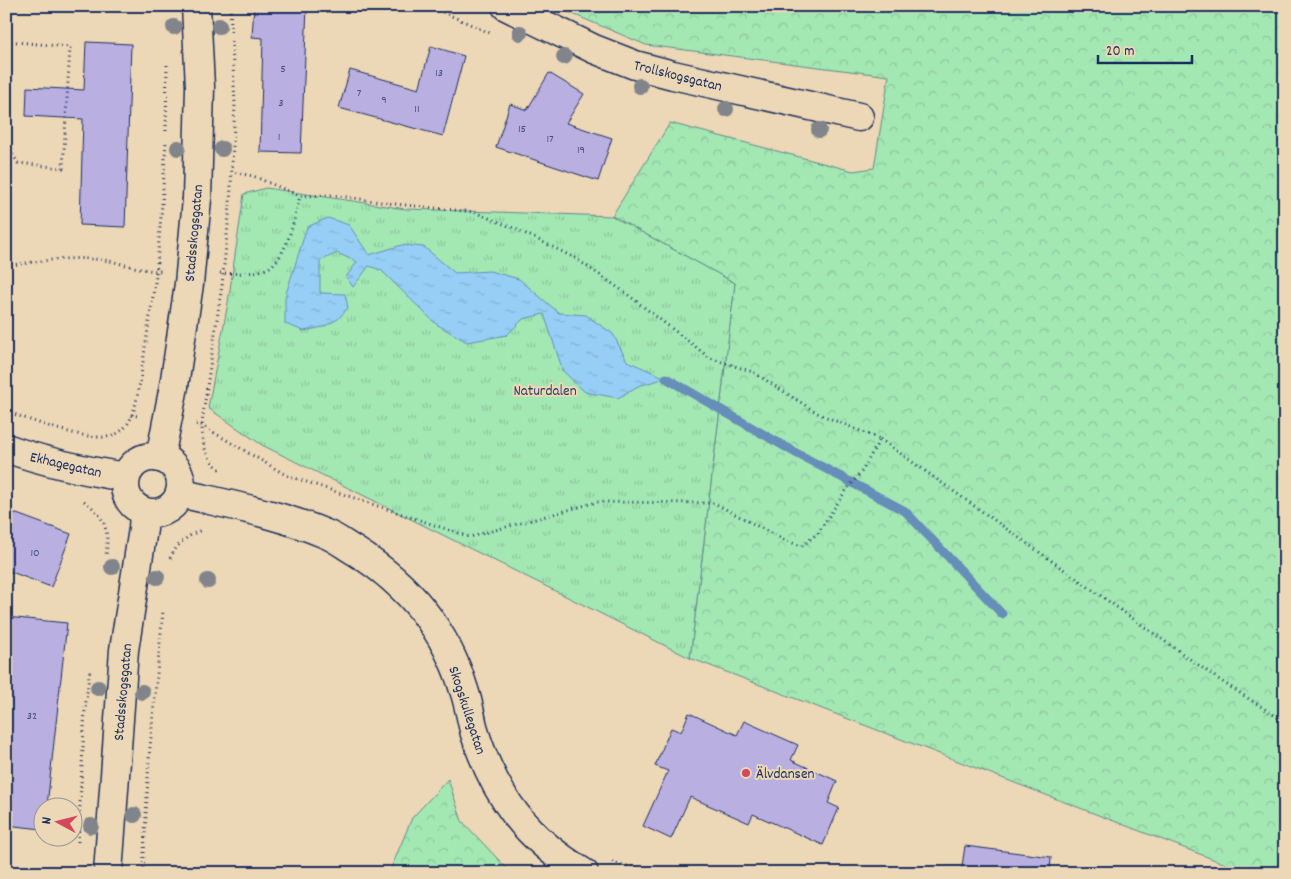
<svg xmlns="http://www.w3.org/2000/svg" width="1291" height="879" viewBox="0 0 1291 879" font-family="Dekko,sans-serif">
<defs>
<pattern id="forest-crowns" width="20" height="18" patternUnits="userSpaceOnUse" patternTransform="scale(1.25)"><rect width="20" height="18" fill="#a3e7b3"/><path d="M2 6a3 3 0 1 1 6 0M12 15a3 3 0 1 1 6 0" fill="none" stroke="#8cc69c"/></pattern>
<pattern id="park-tufts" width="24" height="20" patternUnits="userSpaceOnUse" patternTransform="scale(1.25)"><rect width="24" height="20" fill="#a3e7b3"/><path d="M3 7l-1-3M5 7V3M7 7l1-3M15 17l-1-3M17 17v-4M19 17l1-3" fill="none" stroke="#8cc69c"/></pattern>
<pattern id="water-ripples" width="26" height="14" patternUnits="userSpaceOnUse" patternTransform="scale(1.25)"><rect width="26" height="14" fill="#97cef5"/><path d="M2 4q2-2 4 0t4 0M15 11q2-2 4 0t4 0" fill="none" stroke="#82b1d4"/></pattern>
</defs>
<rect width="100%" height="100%" fill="#ecd7b6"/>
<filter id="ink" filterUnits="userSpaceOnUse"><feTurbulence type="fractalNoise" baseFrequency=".02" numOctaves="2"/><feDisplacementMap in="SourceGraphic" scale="10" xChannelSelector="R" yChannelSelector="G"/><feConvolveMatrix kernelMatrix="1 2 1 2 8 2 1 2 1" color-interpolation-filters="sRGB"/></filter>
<g filter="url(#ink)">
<g fill="url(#forest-crowns)" stroke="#5f8b88">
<polygon points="554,6 1285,6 1285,873 1249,873 690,658 735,283 612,216 670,123 853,171 874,168 889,76 646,45"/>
<polygon points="448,779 462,821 511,873 389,873 412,818"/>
</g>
<polygon fill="url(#park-tufts)" stroke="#5f8b88" points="266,188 406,209 612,216 735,283 690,658 262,445 208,408 228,303 244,194"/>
<polygon fill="url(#water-ripples)" stroke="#658eb9" points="328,218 349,225 369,255 402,245 424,247 455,273 490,271 519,279 559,313 586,315 613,334 627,361 666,378 638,386 618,398 585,392 563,371 544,314 523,319 507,335 467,342 436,324 381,270 369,266 353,287 346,277 357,262 337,253 320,261 320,293 345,294 348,308 338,319 323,327 304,331 285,324 285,297 307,227"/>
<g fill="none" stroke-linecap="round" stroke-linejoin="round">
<polyline stroke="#658eb9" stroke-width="9" points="666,378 796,453 905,511 1002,614"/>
</g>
<g fill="#baafe1" stroke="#1b2f5e">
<polygon points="254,6 307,6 301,153 260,152 263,38 252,37"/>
<polygon points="86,42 131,44 125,227 80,225 83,119 26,116 27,87 84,90"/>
<polygon points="431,46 464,56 443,136 339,108 350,70 419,89"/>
<polygon points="549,73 584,94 566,123 612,138 598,181 496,147 510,104 527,110"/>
<polygon points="6,510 71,534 51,587 6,570"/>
<polygon points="6,617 67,623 47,806 42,806 42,829 6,825"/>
<polygon points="689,713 737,735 744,721 798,745 791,760 837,781 828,803 839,808 823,845 753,814 749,823 690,797 671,839 643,826 668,771 655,766 671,728 681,732"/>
<polygon points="965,846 1051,857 1050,873 961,873"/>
</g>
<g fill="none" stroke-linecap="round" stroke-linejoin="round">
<defs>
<g id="street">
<polyline points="506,6 594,49 635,65 673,75 859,117"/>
<path d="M 6,448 C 45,462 86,471 126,477"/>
<path d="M 180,493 C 229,505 279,514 326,534 C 336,538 345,545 355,551 C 408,584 446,630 464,690 C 469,704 471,720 475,734 C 496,798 526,838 584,873"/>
</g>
<g id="secondary">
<polyline points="196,6 200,87 197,199"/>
<circle cx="153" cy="485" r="28"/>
<polyline points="160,458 174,386"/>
<polyline points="108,873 124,650 143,529 144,512"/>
</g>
</defs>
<use href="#street" stroke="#1b2f5e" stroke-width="31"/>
<use href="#secondary" stroke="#1b2f5e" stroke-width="31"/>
<g stroke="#1b2f5e" stroke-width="3" stroke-dasharray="1 4" stroke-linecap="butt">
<polyline points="163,6 165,13"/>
<polyline points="230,6 235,104 230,205"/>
<polyline points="429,6 490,33"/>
<polyline points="6,41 70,47 63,168 18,163 9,148 6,140"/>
<polyline points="166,131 167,64"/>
<polyline points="162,204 166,142"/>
<path d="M 6,266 C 39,261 70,256 104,260 C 123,263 141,271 161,271"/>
<path d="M 220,273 C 233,274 259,274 270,267 C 288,254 295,216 300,196"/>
<path d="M 206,394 C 202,423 195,451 222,471"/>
<path d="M 6,411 C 32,421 80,439 106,437 C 114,436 121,432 126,426 C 135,415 137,396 140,382"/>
<polyline points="131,415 138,416"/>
<polyline points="196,424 201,425 286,475 470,537 597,502 714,503 786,541 802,546 818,533 844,493 862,471 880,439 819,414 753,372 710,358 623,291 575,258 516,229 474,212 395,204 332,195 300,196 253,176 232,172"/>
<polyline points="880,439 1218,679 1285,722"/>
<path d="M 84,501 C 106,517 109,530 106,556"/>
<path d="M 170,558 C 177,544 188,535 202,530"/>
<polyline points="78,842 85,709 90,668"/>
<polyline points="612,862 653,873"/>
<polyline points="143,873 149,758 163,611"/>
</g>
<use href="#street" stroke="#ecd7b6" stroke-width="28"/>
<use href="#secondary" stroke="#ecd7b6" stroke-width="28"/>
<defs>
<polyline id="secondary-bridge" points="174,386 189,284 197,199"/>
</defs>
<use href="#secondary-bridge" stroke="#1b2f5e" stroke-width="31" stroke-linecap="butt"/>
<g stroke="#1b2f5e" stroke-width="3" stroke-dasharray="1 4" stroke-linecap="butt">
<polyline points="140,382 156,276 162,204"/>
<polyline points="206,394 222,285 230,205"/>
</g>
<use href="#secondary-bridge" stroke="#ecd7b6" stroke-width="28"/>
</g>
<g fill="#81848a">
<circle cx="219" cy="26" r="8"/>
<circle cx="174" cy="27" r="8"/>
<circle cx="520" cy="33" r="8"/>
<circle cx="564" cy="57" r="8"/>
<circle cx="640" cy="86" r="8"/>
<circle cx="726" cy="109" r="8"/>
<circle cx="819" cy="130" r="8"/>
<circle cx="178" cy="148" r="8"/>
<circle cx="222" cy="149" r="8"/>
<circle cx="112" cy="567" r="8"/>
<circle cx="157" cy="577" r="8"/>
<circle cx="208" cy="581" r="8"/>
<circle cx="98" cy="688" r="8"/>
<circle cx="142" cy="692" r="8"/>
<circle cx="134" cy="815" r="8"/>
<circle cx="91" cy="826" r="8"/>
</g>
</g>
<circle fill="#d1495b" stroke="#ecd7b6" stroke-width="2" cx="746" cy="773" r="5"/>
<g text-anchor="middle" stroke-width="4" stroke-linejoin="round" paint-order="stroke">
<g font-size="12" fill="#434f7f">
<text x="283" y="72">5</text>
<text x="439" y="76">13</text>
<text x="359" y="96">7</text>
<text x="384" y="103">9</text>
<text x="281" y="106">3</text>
<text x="417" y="112">11</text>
<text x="522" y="132">15</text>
<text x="279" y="140">1</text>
<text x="550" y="142">17</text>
<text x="581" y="153">19</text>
<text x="35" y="556">10</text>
<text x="32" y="719">32</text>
</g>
<g font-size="15" fill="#1b2f5e" stroke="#ecd7b6">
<text transform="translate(678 75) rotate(14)" y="5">Trollskogsgatan</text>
<text transform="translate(193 233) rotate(-85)" y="5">Stadsskogsgatan</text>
<text transform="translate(66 464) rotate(13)" y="5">Ekhagegatan</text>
<text transform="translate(122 692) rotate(-85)" y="5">Stadsskogsgatan</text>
<text transform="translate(468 710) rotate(72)" y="5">Skogskullegatan</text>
</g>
<g font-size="15" fill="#294166" stroke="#ecd7b6">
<text x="545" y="395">Naturdalen</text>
</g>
<g font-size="15" fill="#1b2f5e" stroke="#ecd7b6" text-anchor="start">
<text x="756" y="778">Älvdansen</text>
</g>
</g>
<rect width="1291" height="879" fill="none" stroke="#ecd7b6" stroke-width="25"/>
<rect x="12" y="12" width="1266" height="854" fill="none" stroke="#1b2f5e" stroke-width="2" filter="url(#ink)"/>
<g transform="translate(58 822) rotate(277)"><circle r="24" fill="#ecd7b6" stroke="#989493"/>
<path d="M0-4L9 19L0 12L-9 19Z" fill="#d1495b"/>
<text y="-8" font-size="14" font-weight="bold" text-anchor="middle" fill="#1b2f5e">N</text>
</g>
<path d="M1098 55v8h94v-8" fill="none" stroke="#1b2f5e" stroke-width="2.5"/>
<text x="1106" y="55" font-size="15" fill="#1b2f5e" stroke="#ecd7b6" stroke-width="4" paint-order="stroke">20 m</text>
</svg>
